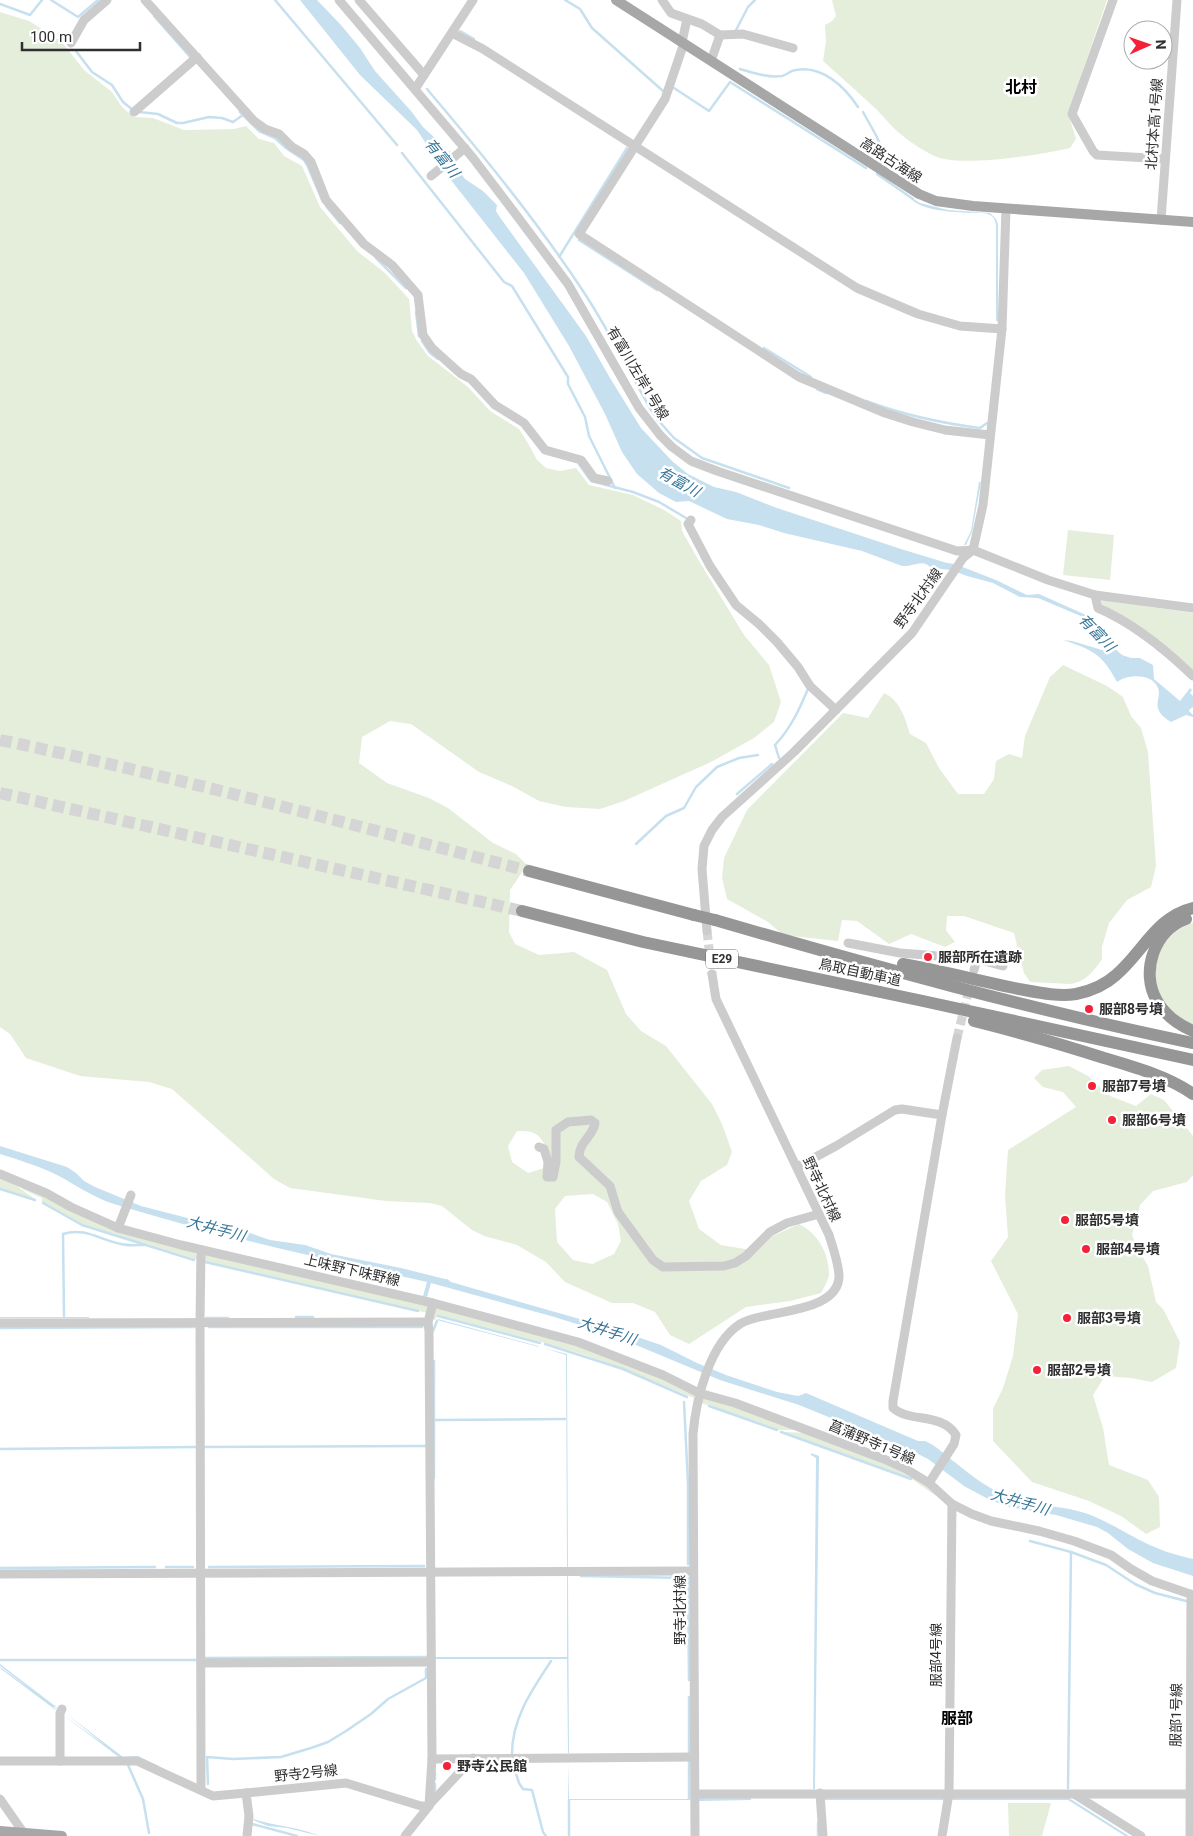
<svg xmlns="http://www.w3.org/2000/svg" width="1193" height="1836" viewBox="0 0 1193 1836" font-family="Roboto,'Noto Sans JP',sans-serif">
<rect width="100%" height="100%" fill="#fff"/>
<g fill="#e5eddb" fill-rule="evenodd">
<path d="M 832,0 L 1107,0 L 1068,113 L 1076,139 L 1070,148 C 1040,155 969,166 940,158 C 929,155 907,140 898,132 C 890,125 884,117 877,110 C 859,93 841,77 823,61 L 826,41 L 825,25 L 832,21 L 836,16 Z"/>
<path d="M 0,12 L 29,21 L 62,42 L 84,70 L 112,92 L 122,107 L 134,117 L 153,118 L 184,130 L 234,129 L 246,126 L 259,139 L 274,143 L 284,156 L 302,166 L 320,207 L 357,251 L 385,273 L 409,299 L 412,331 L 417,341 L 428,356 L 468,387 L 490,411 L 519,429 L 529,445 L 537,460 L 546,468 L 560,471 L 576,468 L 589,485 L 633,495 L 664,510 L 681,521 L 682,531 L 699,561 L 744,635 L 769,665 L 781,702 L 774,722 L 754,738 L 711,762 L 624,801 L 600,809 L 566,807 L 539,801 L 512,786 L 479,772 L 411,724 L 390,721 L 362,737 L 359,763 L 387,783 L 429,798 L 448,808 L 493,843 L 516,854 L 527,865 L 510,890 L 509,932 L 515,944 L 539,955 L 574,952 L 607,970 L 626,1014 L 641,1031 L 666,1046 L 712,1104 L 722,1124 L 732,1152 L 727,1165 L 701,1181 L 689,1201 L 699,1229 L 721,1245 L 757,1251 L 773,1236 L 799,1224 C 817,1233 828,1251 829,1272 C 830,1278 824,1287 821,1293 L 790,1301 L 746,1307 L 689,1344 L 670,1335 L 655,1312 L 633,1303 L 612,1303 L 565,1282 L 546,1262 L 517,1245 L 484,1236 L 472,1230 L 442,1206 L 430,1203 L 386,1201 L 290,1188 L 274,1179 L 172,1089 L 149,1082 L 80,1076 L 26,1058 L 10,1034 L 0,1027 ZM 517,1131 C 535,1131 537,1132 547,1148 L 544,1168 L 528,1173 L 512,1162 L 508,1146 ZM 593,1194 L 607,1202 L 618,1224 L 621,1241 L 614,1254 L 592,1264 L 573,1260 L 557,1242 L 555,1209 L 565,1196 Z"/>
<polygon points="1068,530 1114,535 1110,580 1063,575"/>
<polygon points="1101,600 1193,613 1193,672 1103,607"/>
<path d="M 1063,665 L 1107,686 L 1123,697 L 1131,716 L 1141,728 L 1148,752 L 1156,866 L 1151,887 L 1127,900 L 1109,923 L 1102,947 L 1102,959 C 1094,971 1085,982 1071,984 L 1030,982 L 1024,973 L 1014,933 L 964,916 L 947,916 L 946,930 L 955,942 L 945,947 L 911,934 L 889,944 L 857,921 L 842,920 L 838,941 L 783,935 L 768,922 L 727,899 L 722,878 L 724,858 L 747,810 L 843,713 L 868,718 L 884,693 C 900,700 905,718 910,734 L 926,743 L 939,768 L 958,794 L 984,794 L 994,779 L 996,761 L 1009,754 L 1022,758 L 1025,736 L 1050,677 Z"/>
<path d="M 1193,923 L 1193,1025 C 1182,1019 1171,1012 1163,1001 C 1157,993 1156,984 1156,975 C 1155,950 1169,931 1193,923 Z"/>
<polygon points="1069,1066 1088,1076 1110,1096 1136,1106 1151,1094 1164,1100 1193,1136 1193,1175 1187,1182 1153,1191 1140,1205 1132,1235 1138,1249 1148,1266 1156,1302 1163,1309 1180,1342 1176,1368 1152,1382 1131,1378 1105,1376 1093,1395 1103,1428 1109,1465 1148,1480 1159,1497 1160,1527 1146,1534 1121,1516 1089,1501 1032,1482 993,1441 993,1409 1003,1388 1013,1356 1018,1314 991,1261 1008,1237 1005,1195 1008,1150 1076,1107 1063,1092 1043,1087 1034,1078 1042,1070"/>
<polygon points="0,1177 17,1186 36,1200 0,1188"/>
<polygon points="16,1183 31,1188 89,1219 194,1251 199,1260 82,1224 42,1202 42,1198 24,1190"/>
<polygon points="205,1254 429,1305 428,1313 202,1261"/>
<polygon points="434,1307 595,1350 623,1361 695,1394 694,1398 622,1368 585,1355 545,1343 438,1315 435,1320 431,1319"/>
<polygon points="705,1397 800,1430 777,1430 701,1403 702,1399"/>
<polygon points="783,1432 809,1433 906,1471 949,1505 912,1479"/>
<polygon points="1008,1803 1051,1803 1042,1836 1009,1836"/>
</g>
<g fill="#c6e0ef">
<path d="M 300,0 L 317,0 L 341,25 L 360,48 L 375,71 L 411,111 L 423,127 L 434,137 L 445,159 L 460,172 L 465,179 L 483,191 L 497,205 L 496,211 L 499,216 L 586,336 L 610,378 L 641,428 L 672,461 L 688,474 L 714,487 L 736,492 L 777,508 L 901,549 L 947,563 L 955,564 L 996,580 L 1027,595 L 1039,594 L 1086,615 L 1100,635 L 1122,655 L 1131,658 L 1140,658 L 1153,665 L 1154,679 L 1180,701 L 1190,688 L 1192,690 L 1190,693 L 1193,696 L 1193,707 L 1190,709 L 1189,711 L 1193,715 L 1193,717 L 1186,715 L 1171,722 C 1166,719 1159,714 1158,708 C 1156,701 1161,695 1158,688 C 1152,673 1128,674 1117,682 C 1102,654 1093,650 1063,640 L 1072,641 L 1112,653 L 1102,640 L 1084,623 L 1083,617 L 1038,598 L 1020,597 L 993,583 L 967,576 L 951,570 L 931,568 C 923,558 913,567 902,566 L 862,551 L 784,533 L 759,525 L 727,519 L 689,501 L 676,502 L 659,493 L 637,474 L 622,452 L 605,414 L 569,346 L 524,273 L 447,175 L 417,130 L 360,75 Z"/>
<path d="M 910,197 L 920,203 L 948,210 L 990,213 L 996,219 L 998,224 L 998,321 L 996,321 L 996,225 C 995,220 994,217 990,215 C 984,212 976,213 970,213 C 955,212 918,211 910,197 Z"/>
<polygon points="979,482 981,482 972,532 966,545 964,545 971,531"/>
<path d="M 0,1146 L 67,1167 L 76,1173 L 84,1181 L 95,1187 L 141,1206 L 199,1221 L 218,1229 L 250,1233 L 270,1240 L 305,1245 L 331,1254 L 401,1268 L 445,1279 L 447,1279 L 451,1282 L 611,1328 L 661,1345 L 697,1363 L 726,1375 L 777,1392 L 798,1396 L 806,1393 L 918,1441 L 925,1441 L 933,1445 C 960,1465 984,1490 1018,1500 C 1040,1506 1063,1506 1085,1513 C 1111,1522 1132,1538 1157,1548 C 1168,1553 1181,1556 1193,1559 L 1193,1576 L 1153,1563 L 1128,1549 L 1108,1533 L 1097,1527 L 1056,1515 L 1009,1507 L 990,1500 L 964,1486 L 928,1459 L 910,1450 L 799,1405 L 720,1380 L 612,1335 L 551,1316 L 431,1283 L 427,1297 L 423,1296 L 427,1282 C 322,1258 217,1236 114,1204 C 94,1198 76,1185 57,1175 C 39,1166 19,1160 0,1154 Z"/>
<rect x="0" y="1317" width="89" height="1"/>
<polygon points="438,1319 538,1346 539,1347 437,1320"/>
<polygon points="544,1348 567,1354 568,1567 567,1567 566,1355"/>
<polygon points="811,1453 819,1456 815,1789 813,1789 816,1458 811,1455"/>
<polygon points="567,1576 568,1576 569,1753 568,1753 567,1659 435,1659 435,1657 567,1657"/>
<polygon points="0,1664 59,1709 53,1706 57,1711 1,1669 0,1667 33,1691 0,1666"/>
<polygon points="64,1712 123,1757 138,1756 159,1766 159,1768 120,1758 62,1714 105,1745"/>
<polygon points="568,1762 569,1799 689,1799 689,1800 568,1800"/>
<polygon points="824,1796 1069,1798 1129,1836 1125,1836 1068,1800 824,1800"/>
<polygon points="699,1798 751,1798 751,1800 699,1801"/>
<path d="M 253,1819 C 275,1826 298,1827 320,1836 L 287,1828 L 268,1826 L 253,1820 Z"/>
</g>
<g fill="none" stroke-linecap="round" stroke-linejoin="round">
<g stroke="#c6e0ef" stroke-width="2.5">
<polyline points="51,0 78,17 98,0"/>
<polyline points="275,0 397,145"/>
<polyline points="565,0 580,9 592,28 663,91"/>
<polyline points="0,4 30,15 42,0"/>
<polyline points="154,16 191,58"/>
<polyline points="460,31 474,39"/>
<polyline points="735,32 748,7 755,0"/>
<polyline points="76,51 92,72 112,85 123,102 133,110"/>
<path d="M 740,69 C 754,73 768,78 782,76 C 787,75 791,70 796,70 C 822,65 845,87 858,107"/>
<polyline points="674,88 709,111 730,82 866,168"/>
<path d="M 427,89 C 482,154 538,222 585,294 C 609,331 629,371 651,410 L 658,420 L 674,438 L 702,458 L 789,488"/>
<polyline points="139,112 158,114 177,123 183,123 209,117 222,118 233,122 243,115"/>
<polyline points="240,112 259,131 275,138 286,148 304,160 308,167 323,202"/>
<polyline points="863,112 877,137 887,163 890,167"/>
<polyline points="402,153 504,282 512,286 568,377 568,384 585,417 589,436 615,488"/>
<polyline points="443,161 449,152"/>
<polyline points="877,174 913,199"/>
<polyline points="326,206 340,223"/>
<polyline points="579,240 657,290"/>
<polyline points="559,257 627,148"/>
<polyline points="376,258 406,288"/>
<polyline points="416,312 419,336"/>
<polyline points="422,341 430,353 438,359"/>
<polyline points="764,348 811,377"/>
<polyline points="817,389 826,393"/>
<path d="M 866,401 C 904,415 940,423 980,428 L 987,423"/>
<polyline points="579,464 591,481 633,492 659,502 686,518"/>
<path d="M 779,758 L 775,745 C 791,728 799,710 808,689"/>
<polyline points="737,794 772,764"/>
<polyline points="636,844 666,816 684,808 696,787 717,767 739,758 758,755"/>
<polyline points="0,1189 35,1200"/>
<polyline points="43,1203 82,1225 194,1260"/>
<polyline points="205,1262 418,1311"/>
<path d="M 64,1316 L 63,1234 C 85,1227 100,1240 121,1244 C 128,1246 137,1245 145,1245"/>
<polyline points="438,1316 540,1343"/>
<polyline points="296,1317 313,1317"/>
<polyline points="206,1318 228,1318"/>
<polyline points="209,1327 422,1327"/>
<polyline points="0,1328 194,1327"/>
<polyline points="433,1331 437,1321"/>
<polyline points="545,1344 623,1369 687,1397"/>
<polyline points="434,1361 434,1478"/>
<polyline points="684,1402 688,1484 688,1564"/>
<polyline points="709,1406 777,1430"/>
<polyline points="434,1420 565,1419"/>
<polyline points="781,1432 911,1479"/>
<polyline points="205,1447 426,1446"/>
<polyline points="0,1449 196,1447"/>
<polyline points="1030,1541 1071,1552 1106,1565 1135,1584 1155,1593 1186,1601"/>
<polyline points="166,1567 193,1567"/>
<polyline points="209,1567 424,1566"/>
<polyline points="0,1568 155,1567"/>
<polyline points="581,1576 688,1578 689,1680"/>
<polyline points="206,1658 427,1657"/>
<polyline points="0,1660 197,1660"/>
<polyline points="689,1697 689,1753"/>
<path d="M 512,1754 C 512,1718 532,1690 551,1661"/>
<polyline points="689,1760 689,1799"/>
<polyline points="512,1761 519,1783 523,1789 532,1790 543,1832 546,1836"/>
<polyline points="128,1765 143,1799 149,1833"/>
<polyline points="435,1779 435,1772"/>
<polyline points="208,1784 207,1757 233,1759 281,1757 311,1748 328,1742 346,1731 371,1714 388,1699 426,1678 426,1669"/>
<polyline points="1068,1788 1071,1552"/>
<polyline points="435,1795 435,1784"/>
<polyline points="818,1823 818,1836"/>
<polyline points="252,1824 297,1836"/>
<polyline points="569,1836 569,1801"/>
</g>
<g stroke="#d5d5d5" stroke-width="9" stroke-dasharray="9 4.5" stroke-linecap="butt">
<polyline points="707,931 712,974"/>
<polyline points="957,1038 970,985"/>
</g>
<g stroke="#d5d5d5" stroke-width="12" stroke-dasharray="12 6" stroke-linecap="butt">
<path d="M 0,740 C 178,777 353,825 529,871"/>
<polyline points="0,793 522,911"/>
</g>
<g stroke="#ccc" stroke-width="9">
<polyline points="145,0 254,121 265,129 279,134 292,147 304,154 311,162 326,200 364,244 392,265 418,295 423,335 432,348 461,374 471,379 495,405 524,423 545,450 581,460 594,478 608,481"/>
<polyline points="339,0 473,158 511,208 568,284 639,408 660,435 672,447 691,461 717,471 957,551 973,550 1048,580 1095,595 1193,608"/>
<polyline points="359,0 424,75"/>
<polyline points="662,0 671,13 702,24 720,35 743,34 793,48"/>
<polyline points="1113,0 1072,114 1093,151 1097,155 1165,159"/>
<polyline points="452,33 483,49 857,288 918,314 960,326 1002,329"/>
<polyline points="682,42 687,19"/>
<polyline points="71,43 84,20 107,0"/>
<polyline points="684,43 665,99 579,234 799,377 885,413 913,422 945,430 990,435"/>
<polyline points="711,61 720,35"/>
<polyline points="415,89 473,0"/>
<polyline points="134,112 197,57"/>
<polyline points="431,176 465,148"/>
<polyline points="1161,220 1177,0"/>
<polyline points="691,520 688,524 710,566 736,605 759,624 777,642 798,667 810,686 836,710"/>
<path d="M 1095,595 L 1098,608 C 1133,623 1165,649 1193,676"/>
<polyline points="707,931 702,869 704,846 712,830 722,817 794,752 912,633 963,558 973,550 983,505 1002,329 1006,209"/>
<polyline points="848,943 900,953 977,959 1003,966"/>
<polyline points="974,970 977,959"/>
<polyline points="942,1115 957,1038"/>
<path d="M 539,1147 L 544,1149 L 548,1162 L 547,1177 L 553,1177 L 556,1162 L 556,1130 L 568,1122 L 591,1120 L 595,1123 C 593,1137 579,1141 579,1157 L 610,1186 L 618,1212 L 653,1260 L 663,1267 L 724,1266 L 735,1263 L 746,1256 L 770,1232 L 787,1223 L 819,1214"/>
<path d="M 797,1167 L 836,1146 L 895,1110 L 902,1109 L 942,1115 L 893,1401 L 893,1408 C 910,1423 941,1412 956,1435 L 954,1444 L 929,1483"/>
<polyline points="0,1174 46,1193 71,1207 118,1228 181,1245 433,1303 578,1342 663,1375 699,1393 735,1403 884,1459 906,1469 929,1483 952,1504 972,1514 991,1521 1039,1531 1074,1541 1111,1555 1131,1569 1152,1581 1193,1595"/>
<polyline points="118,1228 131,1195"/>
<polyline points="0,1323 428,1322"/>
<polyline points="0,1574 693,1571"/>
<polyline points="201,1663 431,1662"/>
<polyline points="432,1759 694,1757"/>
<polyline points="0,1761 137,1761 213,1796 246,1793"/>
<polyline points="60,1761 60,1713 62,1709"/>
<polyline points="201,1790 200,1322 201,1250"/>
<polyline points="820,1793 823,1836"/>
<polyline points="695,1794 1074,1794 1141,1836"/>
<polyline points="1075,1794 1189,1794"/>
<polyline points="0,1799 23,1832"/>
<polyline points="429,1805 473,1758"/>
<polyline points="429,1806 432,1759 429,1331 428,1322 433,1303"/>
<polyline points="247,1836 249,1816 246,1793 346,1783 421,1806 429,1806 405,1836"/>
<path d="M 695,1836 L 693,1434 C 696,1400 709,1344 740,1324 C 748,1319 759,1317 769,1315 C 791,1310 840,1306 839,1275 C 838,1261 833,1248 829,1235 L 716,999 L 712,974"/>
<polyline points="942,1836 949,1793 952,1504"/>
<polyline points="1190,1836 1191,1594"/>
</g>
<g stroke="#a7a7a7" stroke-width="10">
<polyline points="616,0 919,194 936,201 973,206 1193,222"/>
<polyline points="0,1831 62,1836"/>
</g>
<g stroke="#969696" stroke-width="12">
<polyline points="529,871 694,915"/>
<polyline points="522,911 643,942 923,1001 1193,1060"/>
<path d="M 1186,919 C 1154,931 1140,972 1157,1001 C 1165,1015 1179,1025 1193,1031"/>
<path d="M 715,920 C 873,966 1032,1010 1193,1043"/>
<path d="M 903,964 C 942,971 980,981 1019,989 C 1036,992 1058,997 1076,994 C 1091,991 1105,985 1116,975 C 1143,952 1156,917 1193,908"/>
<path d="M 974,1021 C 1018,1032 1061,1044 1104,1058 C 1134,1067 1167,1076 1193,1094"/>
</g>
<polyline stroke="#969696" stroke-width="12" points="694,915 715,920"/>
</g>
<g fill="#f42239" stroke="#fff" stroke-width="2">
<circle cx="928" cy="957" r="5"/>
<circle cx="1089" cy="1009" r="5"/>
<circle cx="1092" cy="1086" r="5"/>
<circle cx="1112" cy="1120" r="5"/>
<circle cx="1065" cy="1220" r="5"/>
<circle cx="1086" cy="1249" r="5"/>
<circle cx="1067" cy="1318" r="5"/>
<circle cx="1037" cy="1370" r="5"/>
<circle cx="447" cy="1766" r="5"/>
</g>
<g text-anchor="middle" stroke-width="5" stroke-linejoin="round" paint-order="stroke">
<rect fill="#fff" stroke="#6d6d6d" stroke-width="1" x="706" y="949.5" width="32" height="19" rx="4"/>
<g font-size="12" font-weight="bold" fill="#2f2f2f">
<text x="722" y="963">E29</text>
</g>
<g font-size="14" fill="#2f2f2f" stroke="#fff">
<text transform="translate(1154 124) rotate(-86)" y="5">北村本高1号線</text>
<text transform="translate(891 160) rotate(33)" y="5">高路古海線</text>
<text transform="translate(638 373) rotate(59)" y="5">有富川左岸1号線</text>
<text transform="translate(918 598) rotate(-54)" y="5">野寺北村線</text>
<text transform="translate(860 972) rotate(12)" y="5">鳥取自動車道</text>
<text transform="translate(822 1189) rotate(65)" y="5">野寺北村線</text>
<text transform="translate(352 1270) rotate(13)" y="5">上味野下味野線</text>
<text transform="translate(872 1442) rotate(23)" y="5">菖蒲野寺1号線</text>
<text transform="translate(680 1610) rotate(-90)" y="5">野寺北村線</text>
<text transform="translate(936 1655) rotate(-90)" y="5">服部4号線</text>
<text transform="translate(1176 1715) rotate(-89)" y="5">服部1号線</text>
<text transform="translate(306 1773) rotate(-6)" y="5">野寺2号線</text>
</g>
<g font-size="14" font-weight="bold" fill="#2f2f2f" stroke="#fff" text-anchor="start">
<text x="938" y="962">服部所在遺跡</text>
<text x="1099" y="1014">服部8号墳</text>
<text x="1102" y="1091">服部7号墳</text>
<text x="1122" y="1125">服部6号墳</text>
<text x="1075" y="1225">服部5号墳</text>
<text x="1096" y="1254">服部4号墳</text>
<text x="1077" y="1323">服部3号墳</text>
<text x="1047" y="1375">服部2号墳</text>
<text x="457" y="1771">野寺公民館</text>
</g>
<g font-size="15" font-style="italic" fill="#357598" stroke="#fff">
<text transform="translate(442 158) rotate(51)" y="5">有富川</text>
<text transform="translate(679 482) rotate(29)" y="5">有富川</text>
<text transform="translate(1097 633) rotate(46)" y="5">有富川</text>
<text transform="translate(216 1229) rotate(15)" y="5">大井手川</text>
<text transform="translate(607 1331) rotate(18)" y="5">大井手川</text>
<text transform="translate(1020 1502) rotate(16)" y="5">大井手川</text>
</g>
<g font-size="16" font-weight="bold" fill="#000" stroke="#fff">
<text x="1021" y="93">北村</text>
<text x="957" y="1724">服部</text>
</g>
</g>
<g transform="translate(1148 45) rotate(88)"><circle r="24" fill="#ffffff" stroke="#acacac"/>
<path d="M0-4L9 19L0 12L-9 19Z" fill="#f42239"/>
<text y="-8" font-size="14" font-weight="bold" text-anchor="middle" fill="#2f2f2f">N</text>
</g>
<path d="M22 42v8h118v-8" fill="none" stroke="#2f2f2f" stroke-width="2.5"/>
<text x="30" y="42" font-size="15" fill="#2f2f2f" stroke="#ffffff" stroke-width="4" paint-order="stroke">100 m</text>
</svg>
